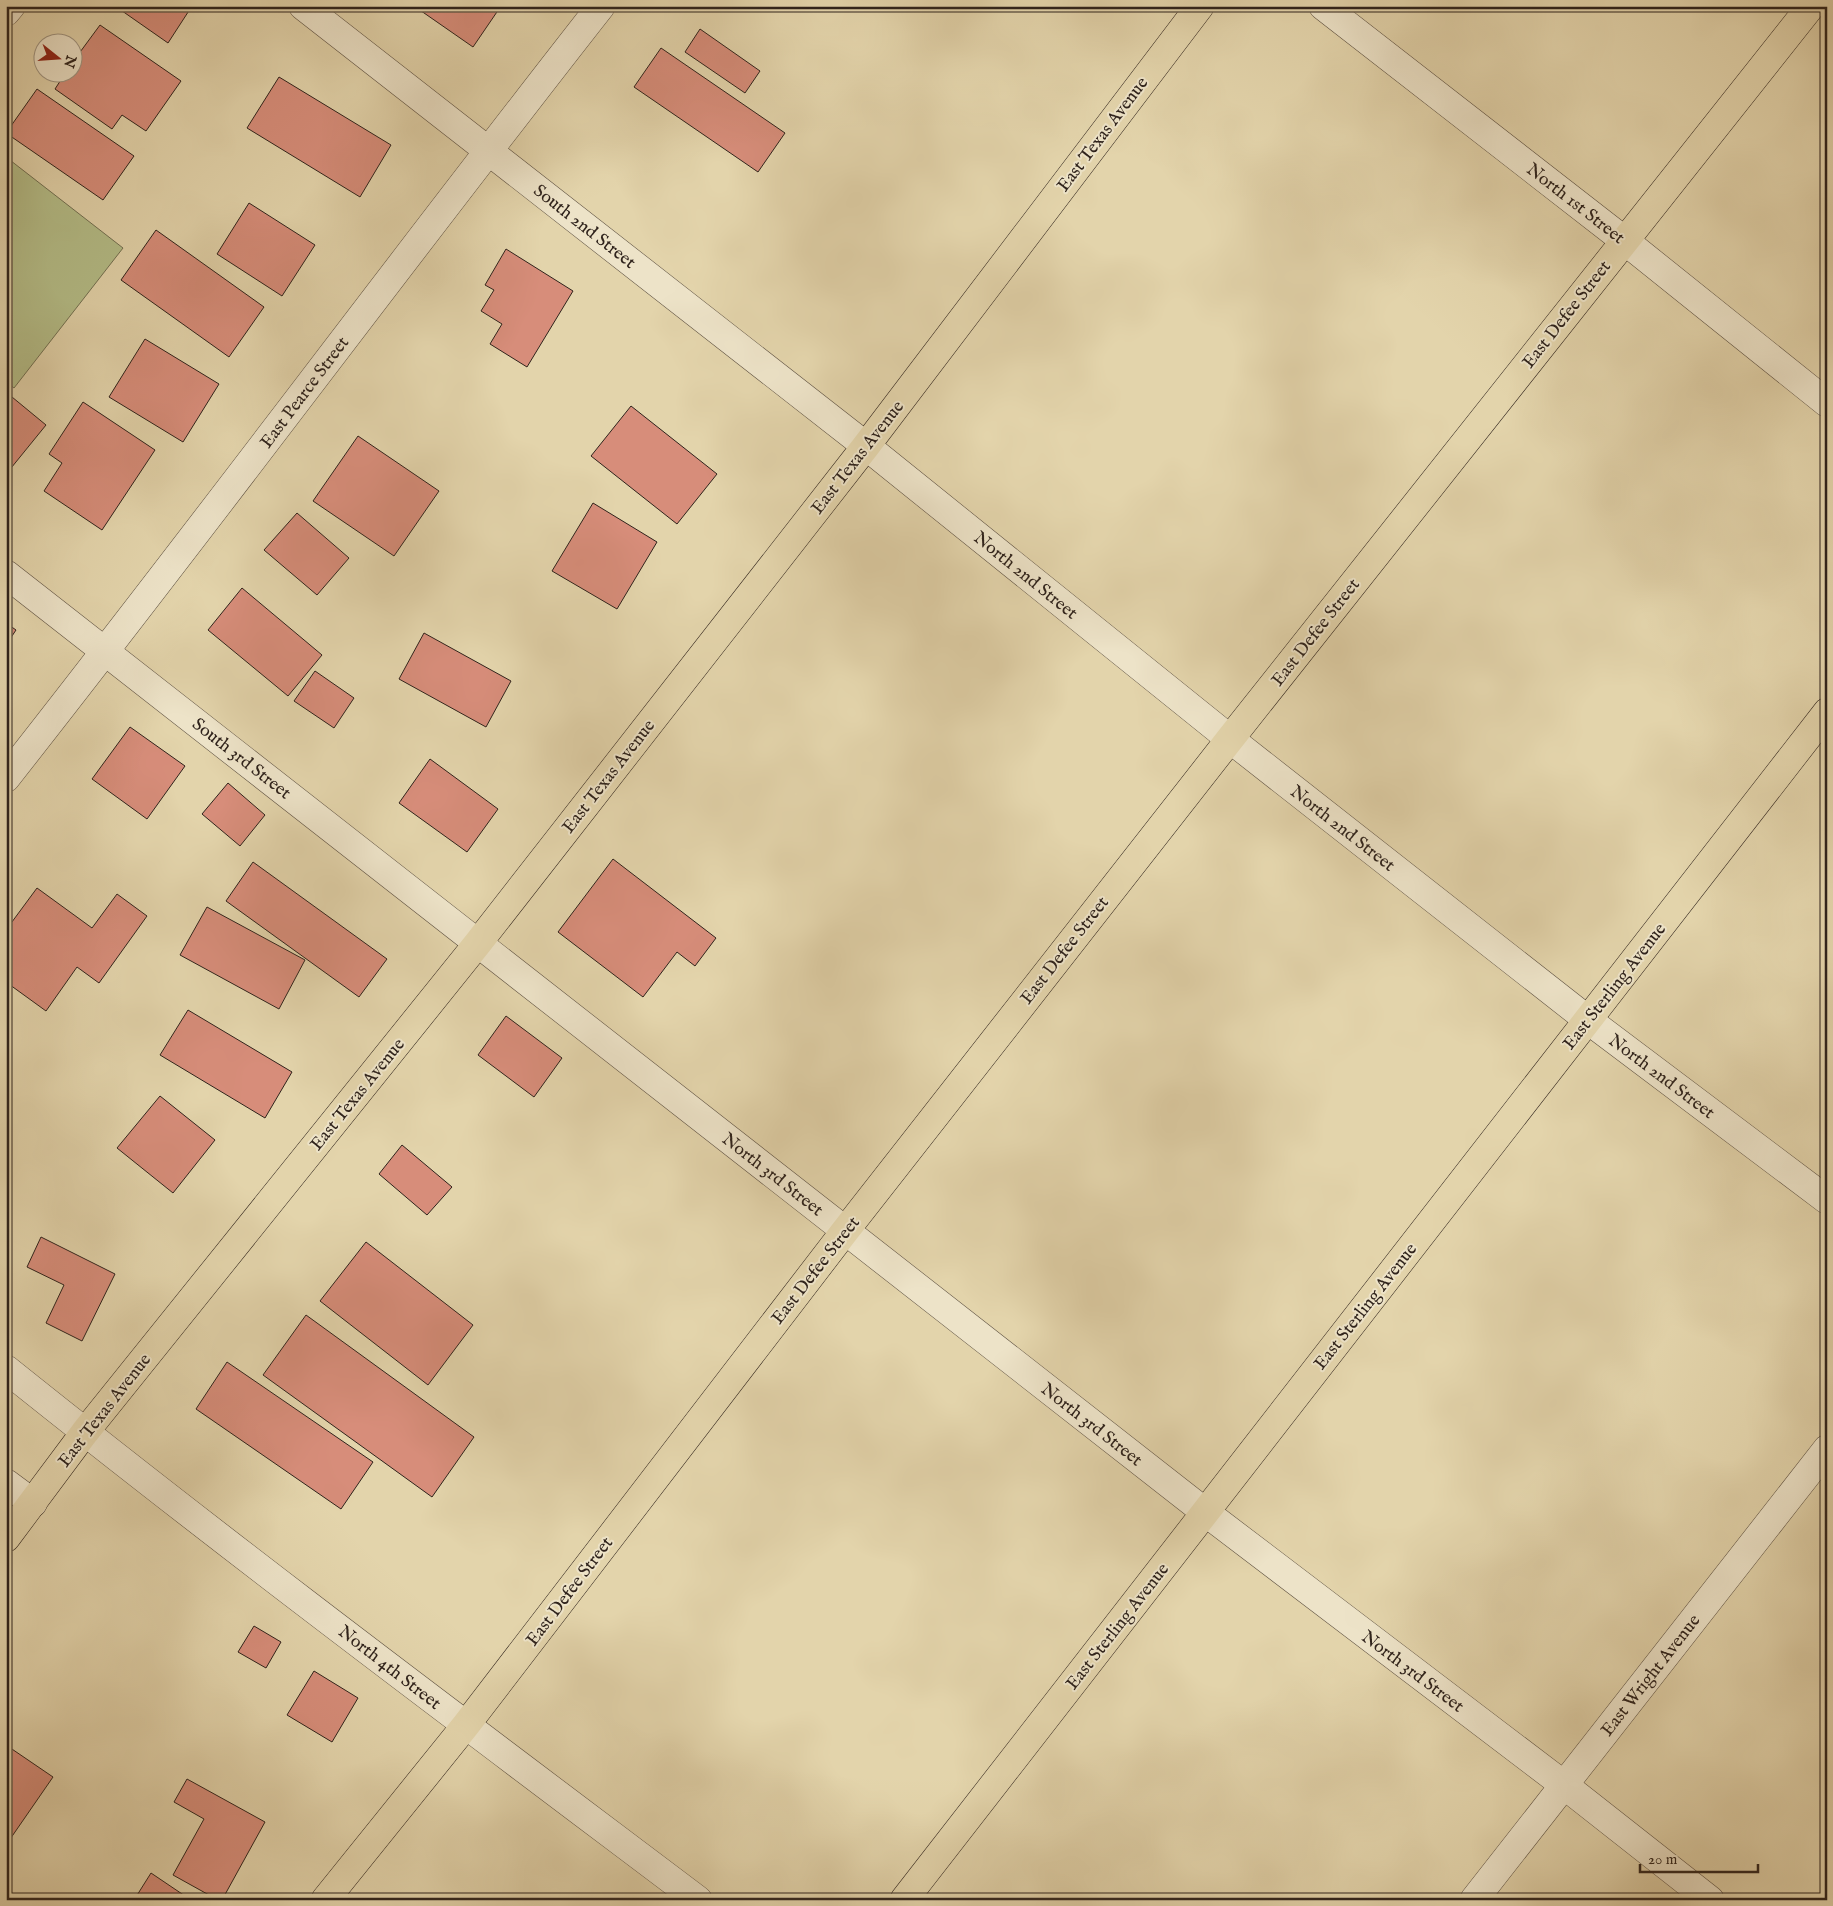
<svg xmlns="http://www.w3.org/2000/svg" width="1833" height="1906" viewBox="0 0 1833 1906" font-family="'IM FELL English',serif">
<rect width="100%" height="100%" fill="#e3d4ab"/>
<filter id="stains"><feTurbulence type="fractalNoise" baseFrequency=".004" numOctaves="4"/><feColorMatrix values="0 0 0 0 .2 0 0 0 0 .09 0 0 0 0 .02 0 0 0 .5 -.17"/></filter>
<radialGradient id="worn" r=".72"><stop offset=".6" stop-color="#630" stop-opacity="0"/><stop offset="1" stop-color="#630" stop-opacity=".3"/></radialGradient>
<polygon fill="#b4bd88" stroke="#727052" points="6,157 123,248 14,388 6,382"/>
<g fill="#d78d7a" stroke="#2f231c">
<polygon points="115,6 192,6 168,43"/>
<polygon points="414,6 501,6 473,47"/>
<polygon points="100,25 181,81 146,131 122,115 112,129 55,89 66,72 72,72 72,63"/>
<polygon points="700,29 760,71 745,93 685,52"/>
<polygon points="661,48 785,133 758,172 634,87"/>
<polygon points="279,77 391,145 360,197 247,128"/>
<polygon points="37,89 134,156 103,200 6,133"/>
<polygon points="249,203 315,245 282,296 217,254"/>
<polygon points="156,230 264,307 229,357 121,280"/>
<polygon points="506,249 573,291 527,367 490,344 502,324 481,311 494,290 485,285"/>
<polygon points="145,339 219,384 183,442 109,397"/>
<polygon points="12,397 46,425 7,473 6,404"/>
<polygon points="83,402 155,450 102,530 44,491 62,463 49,454"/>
<polygon points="631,406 717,474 677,524 591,456"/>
<polygon points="358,436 439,491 394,556 313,501"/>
<polygon points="593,503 657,542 617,609 552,571"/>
<polygon points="297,513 349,558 317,595 264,550"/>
<polygon points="242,588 322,655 288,696 208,630"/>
<polygon points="6,623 16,630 6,645"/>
<polygon points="424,633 511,681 486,727 399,679"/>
<polygon points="315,671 354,698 334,728 294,701"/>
<polygon points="130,727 185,766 147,819 92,779"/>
<polygon points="430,759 498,809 467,852 399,803"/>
<polygon points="228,783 265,815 240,846 202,814"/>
<polygon points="613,859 716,938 695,966 677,952 643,997 558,932"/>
<polygon points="253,862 387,959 359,997 226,901"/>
<polygon points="37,888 92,928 117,894 147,916 99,983 77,967 46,1011 6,982 6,930"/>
<polygon points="207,907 305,960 279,1009 180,955"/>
<polygon points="188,1010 292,1072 265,1118 160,1055"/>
<polygon points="506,1016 562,1058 534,1097 478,1055"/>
<polygon points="160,1096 215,1140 173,1193 117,1148"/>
<polygon points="402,1145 452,1187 427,1215 379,1174"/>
<polygon points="41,1237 115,1274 82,1341 46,1323 64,1285 27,1267"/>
<polygon points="366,1242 473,1325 428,1385 320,1301"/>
<polygon points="306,1315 474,1437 432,1497 263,1375"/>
<polygon points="227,1362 373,1462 341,1509 196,1409"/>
<polygon points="254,1626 281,1642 266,1668 238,1652"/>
<polygon points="314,1671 358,1698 332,1742 287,1715"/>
<polygon points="6,1745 53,1777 6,1845"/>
<polygon points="187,1779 265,1822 222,1900 218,1900 173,1875 204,1819 174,1802"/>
<polygon points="151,1873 191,1900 134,1900"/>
</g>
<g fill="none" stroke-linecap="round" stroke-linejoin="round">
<defs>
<g id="minor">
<polyline points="303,6 866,446 1230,739 1588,1020 1827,1200"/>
<polyline points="1323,6 1625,241 1827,403"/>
<polyline points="6,12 11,6"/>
<polyline points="6,574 1205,1512 1564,1785 1710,1900"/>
<path d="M 6,778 C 207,523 400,262 601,6"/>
<path d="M 6,1369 C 233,1551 466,1725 698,1900"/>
<polyline points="6,1483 33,1503"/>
<polyline points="1474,1900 1827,1449"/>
</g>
<g id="major">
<polyline points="6,1538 85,1432 478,943 866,446 1200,6"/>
<polyline points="325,1900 466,1725 845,1231 1230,739 1811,6"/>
<polyline points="904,1900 1827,712"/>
</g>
</defs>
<use href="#minor" stroke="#5c4f40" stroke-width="29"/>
<use href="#major" stroke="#2f231c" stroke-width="29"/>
<use href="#minor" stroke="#ede3c8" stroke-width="28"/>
<use href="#major" stroke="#e3d4ab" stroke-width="28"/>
</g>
<g text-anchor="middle" stroke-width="4" stroke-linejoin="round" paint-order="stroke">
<g font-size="18" fill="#2f231c" stroke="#ede3c8">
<text transform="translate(1102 134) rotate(-53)" y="6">East Texas Avenue</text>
<text transform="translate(1576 203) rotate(38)" y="6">North 1st Street</text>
<text transform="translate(585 226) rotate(38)" y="6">South 2nd Street</text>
<text transform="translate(1566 314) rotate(-52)" y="6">East Defee Street</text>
<text transform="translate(304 392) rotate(-53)" y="6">East Pearce Street</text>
<text transform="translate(857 457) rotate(-52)" y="6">East Texas Avenue</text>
<text transform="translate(1026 575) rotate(39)" y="6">North 2nd Street</text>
<text transform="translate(1315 632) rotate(-52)" y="6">East Defee Street</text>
<text transform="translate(242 758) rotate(38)" y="6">South 3rd Street</text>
<text transform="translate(608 776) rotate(-52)" y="6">East Texas Avenue</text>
<text transform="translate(1343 828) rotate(38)" y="6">North 2nd Street</text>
<text transform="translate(1064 950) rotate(-52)" y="6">East Defee Street</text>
<text transform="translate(1614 986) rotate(-52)" y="6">East Sterling Avenue</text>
<text transform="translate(1662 1076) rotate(37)" y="6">North 2nd Street</text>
<text transform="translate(357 1094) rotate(-51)" y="6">East Texas Avenue</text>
<text transform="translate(773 1174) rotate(38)" y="6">North 3rd Street</text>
<text transform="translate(815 1270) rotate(-52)" y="6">East Defee Street</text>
<text transform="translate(1365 1306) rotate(-52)" y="6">East Sterling Avenue</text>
<text transform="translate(104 1410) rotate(-52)" y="6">East Texas Avenue</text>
<text transform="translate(1092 1424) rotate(38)" y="6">North 3rd Street</text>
<text transform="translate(569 1591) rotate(-53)" y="6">East Defee Street</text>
<text transform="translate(1117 1626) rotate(-52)" y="6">East Sterling Avenue</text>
<text transform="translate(390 1667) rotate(38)" y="6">North 4th Street</text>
<text transform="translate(1413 1671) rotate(37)" y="6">North 3rd Street</text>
<text transform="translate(1650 1675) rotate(-52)" y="6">East Wright Avenue</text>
</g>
</g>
<rect width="1833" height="1906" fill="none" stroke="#e3d4ab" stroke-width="25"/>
<rect x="8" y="8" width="1818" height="1891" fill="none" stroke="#2f231c" stroke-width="2.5"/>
<rect x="12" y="12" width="1808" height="1881" fill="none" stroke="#2f231c"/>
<g transform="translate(58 58) rotate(107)"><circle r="24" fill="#ede3c8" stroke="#a19683"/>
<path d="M0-4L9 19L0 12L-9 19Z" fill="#8f2418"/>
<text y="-8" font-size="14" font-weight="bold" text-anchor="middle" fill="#2f231c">N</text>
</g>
<path d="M1640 1864v8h118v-8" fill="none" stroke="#2f231c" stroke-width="2.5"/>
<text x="1648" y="1864" font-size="15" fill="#2f231c" stroke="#ede3c8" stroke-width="4" paint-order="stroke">20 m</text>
<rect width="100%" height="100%" filter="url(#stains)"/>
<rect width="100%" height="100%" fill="url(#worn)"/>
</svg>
